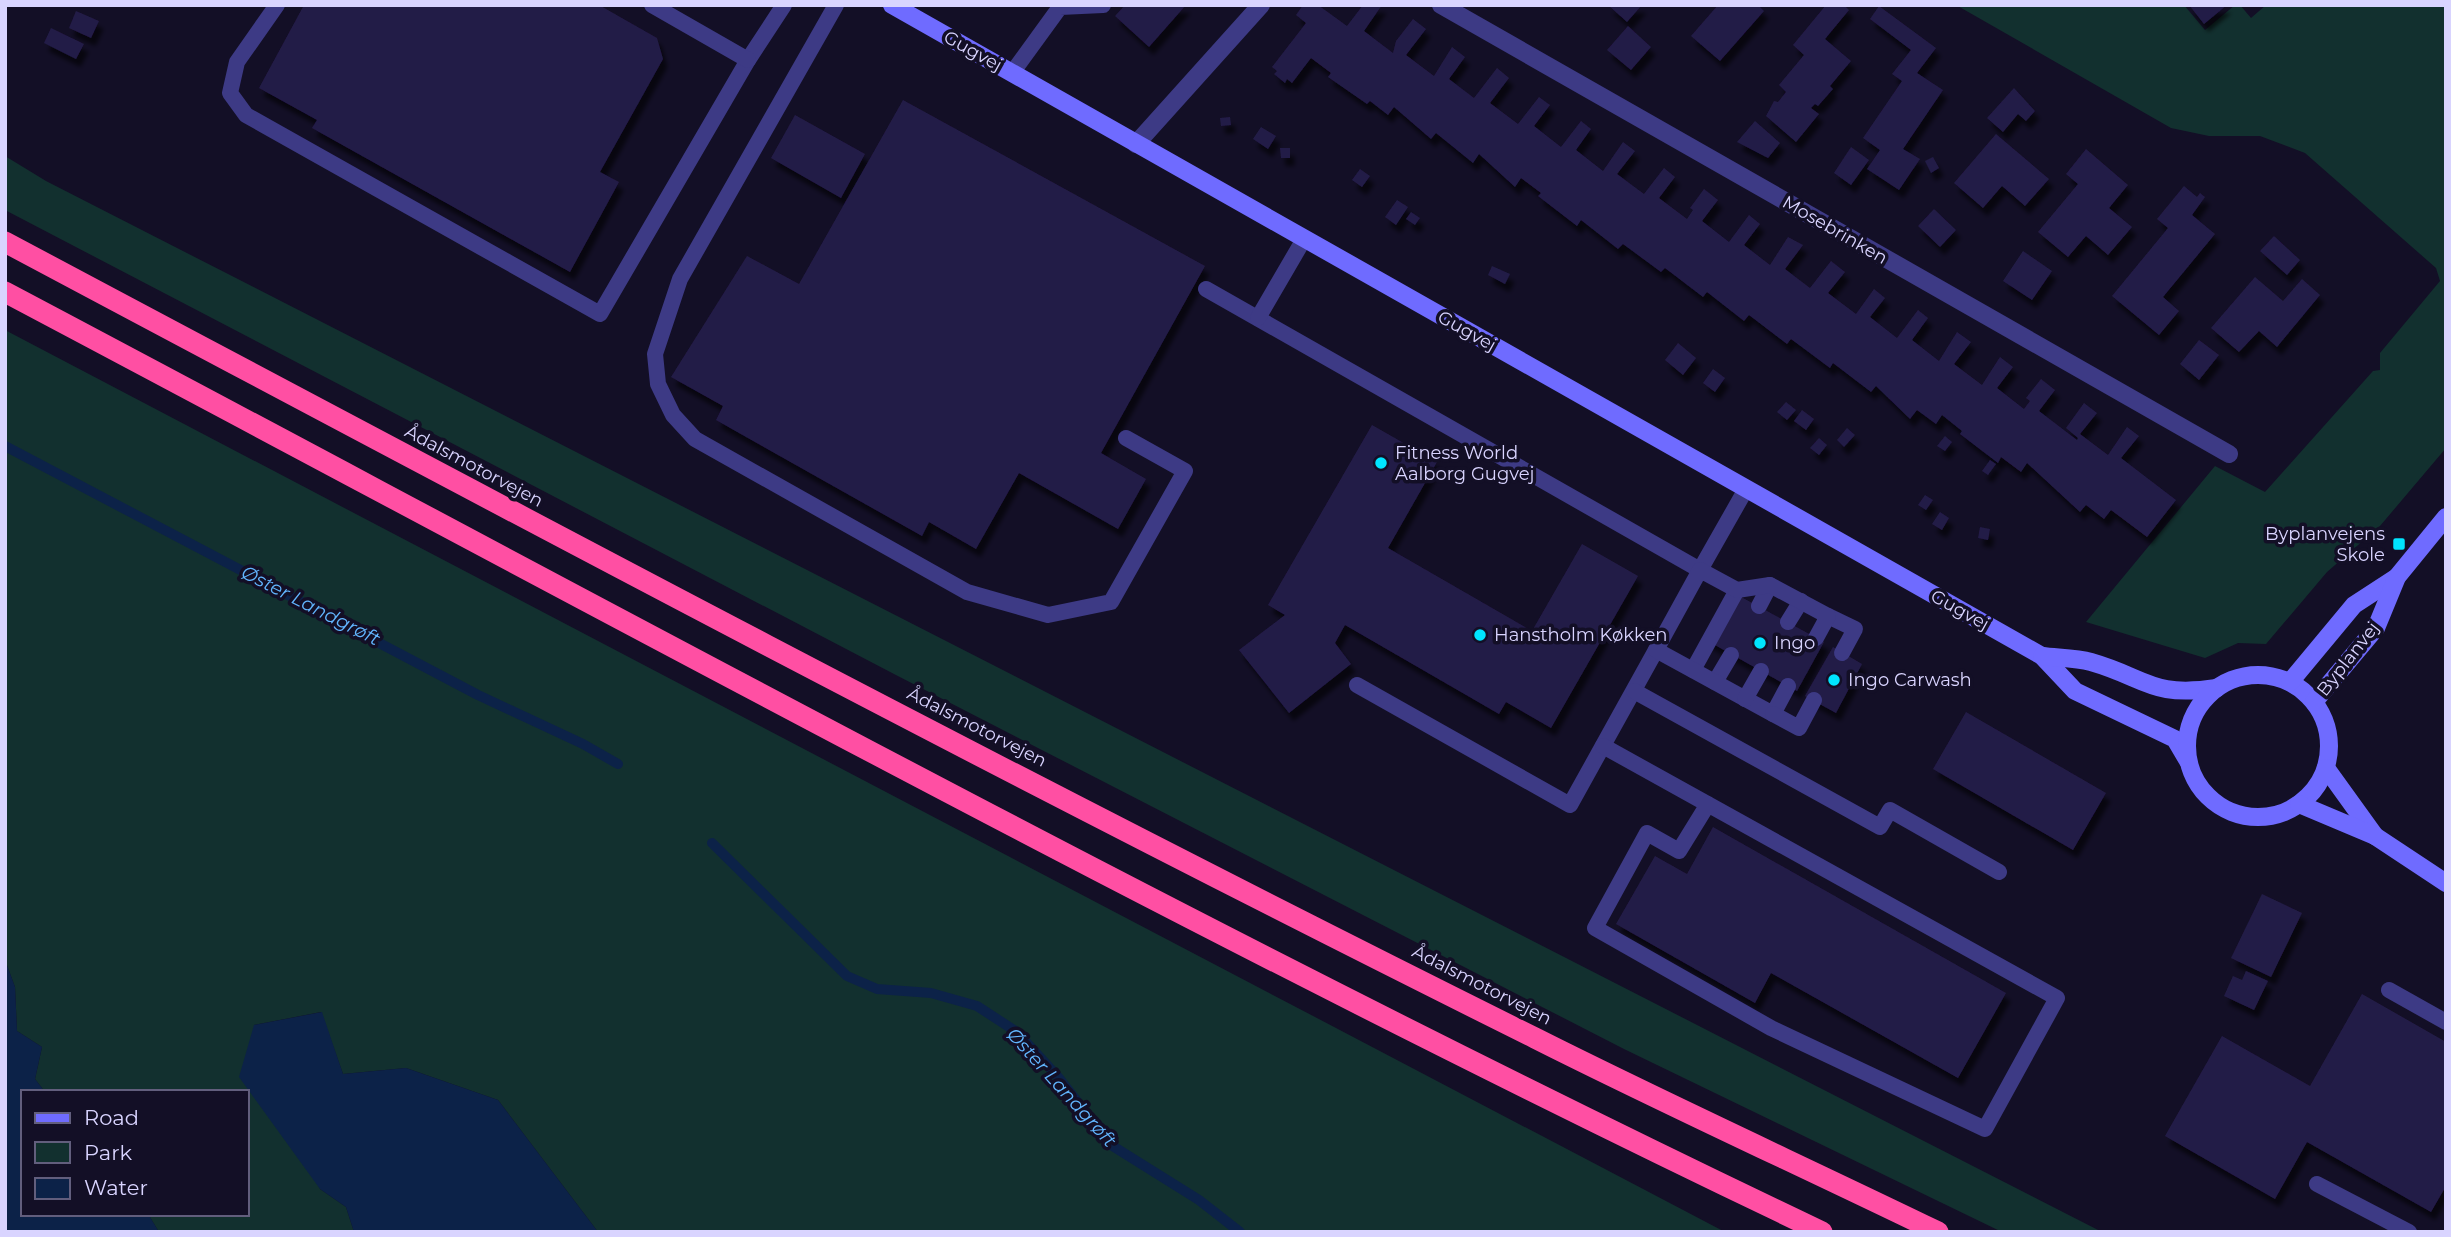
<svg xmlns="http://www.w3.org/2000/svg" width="2451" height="1237" viewBox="0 0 2451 1237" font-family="Montserrat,sans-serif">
<defs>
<filter id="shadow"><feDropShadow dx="4.5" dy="8" stdDeviation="2" flood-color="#0009"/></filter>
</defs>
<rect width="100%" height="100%" fill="#130f26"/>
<g fill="#12302f">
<polygon points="1956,5 2184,5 2205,30 2235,5 2240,5 2251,18 2266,5 2446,5 2446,448 2380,526 2327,572 2266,644 2238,643 2205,658 2086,622 2215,466 2265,492 2373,371 2380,370 2380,353 2440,281 2436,268 2305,153 2260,136 2209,136 2171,128"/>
<polygon points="5,156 46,181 2102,1232 2002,1232 1624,1049 894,674 5,210"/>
<polygon points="5,330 1725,1232 598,1232 498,1100 406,1068 343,1074 321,1012 254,1025 320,1189 346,1207 354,1232 159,1232 148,1214 247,1214 247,1092 45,1092 35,1079 42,1047 17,1031 15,987 5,960"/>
</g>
<g fill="#0c2248">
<polygon points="5,960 15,987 17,1031 42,1047 35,1079 45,1092 23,1092 23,1214 148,1214 159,1232 5,1232"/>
<polygon points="322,1012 343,1074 406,1068 498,1100 598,1232 354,1232 346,1207 320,1189 239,1077 254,1025"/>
</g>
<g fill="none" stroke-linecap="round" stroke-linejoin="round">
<g stroke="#0c2248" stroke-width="10">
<polyline points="5,446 478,695 583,744 618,764"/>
<polyline points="712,843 847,976 877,989 931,993 977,1006 1017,1032 1059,1078 1111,1145 1199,1200 1240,1232"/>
</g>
</g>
<g fill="#241b47" filter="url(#shadow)">
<polygon points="304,5 599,5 657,38 663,59 600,172 619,182 570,272 312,128 317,120 259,88"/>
<polygon points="1125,5 1186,5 1149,47 1115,16"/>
<polygon points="1303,5 1318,5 1347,26 1363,5 1382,5 1364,31 1393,53 1396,41 1413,19 1426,29 1406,55 1434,76 1452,47 1465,57 1449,79 1474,98 1497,68 1509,78 1490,103 1518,124 1539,97 1550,105 1534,126 1561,147 1581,121 1591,129 1576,150 1603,171 1623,142 1635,151 1617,174 1644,194 1664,168 1675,177 1659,198 1687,219 1693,210 1690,208 1704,189 1718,200 1702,221 1729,242 1749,215 1760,224 1744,245 1770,265 1788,237 1803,245 1785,269 1810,288 1831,261 1845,272 1828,293 1856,314 1874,289 1885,298 1870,317 1897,338 1918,310 1928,318 1912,340 1939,361 1957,332 1971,342 1954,364 1982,385 2000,357 2013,367 1997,388 2024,409 2030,401 2026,398 2041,379 2055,390 2039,411 2077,440 2078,438 2066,428 2084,403 2097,413 2080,434 2108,455 2127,427 2139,436 2121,458 2176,500 2147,537 2111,510 2104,519 2086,505 2080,512 2027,463 2021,472 2001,457 1998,463 1960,434 1962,431 1942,415 1936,424 1917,410 1910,419 1876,386 1871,392 1833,363 1830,368 1791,339 1787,344 1749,315 1744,321 1707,292 1703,297 1665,268 1661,272 1623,244 1618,249 1581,220 1577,226 1538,196 1541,193 1521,178 1515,187 1479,154 1473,163 1436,133 1431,139 1394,107 1388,115 1370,101 1367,104 1328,77 1331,73 1311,58 1292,83 1287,79 1285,83 1274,74 1277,71 1272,67 1306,23 1296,15"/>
<polygon points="1608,5 1642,5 1627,22"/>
<polygon points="1718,5 1758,5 1764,11 1720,61 1691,36"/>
<polygon points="1826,5 1844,5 1849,10 1825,39 1851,61 1830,86 1833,89 1818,106 1815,104 1811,108 1819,114 1796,142 1766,116 1774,101 1778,102 1786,92 1779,85 1804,55 1793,45"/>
<polygon points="2189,5 2227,5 2204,24"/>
<polygon points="1879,6 1936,48 1917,73 1943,90 1903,149 1920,159 1899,190 1867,169 1880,150 1863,138 1902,81 1892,74 1911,50 1870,19"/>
<polygon points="76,11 99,21 91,38 69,28"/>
<polygon points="1628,26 1651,47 1631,70 1607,50"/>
<polygon points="51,28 84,44 76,59 44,43"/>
<polygon points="2014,88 2035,111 2026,121 2018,114 2003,132 1987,118"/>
<polygon points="903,100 1205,266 1101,453 1146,479 1118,529 1019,473 976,549 929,522 922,536 716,420 723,406 671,377 747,256 799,284"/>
<polygon points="795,115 865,154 841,198 771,158"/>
<polygon points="1230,117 1231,125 1221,126 1220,118"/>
<polygon points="1755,121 1780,143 1768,158 1737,142"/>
<polygon points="1261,127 1276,136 1268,149 1253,139"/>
<polygon points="1996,134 2049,179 2025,206 2002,186 1983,208 1954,183"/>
<polygon points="1851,147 1869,160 1851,185 1834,173"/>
<polygon points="1280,148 1290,148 1290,158 1281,158"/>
<polygon points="2086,149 2128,185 2109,208 2132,227 2108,255 2086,236 2068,257 2038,232 2078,184 2066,174"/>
<polygon points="1933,157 1939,168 1931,173 1925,161"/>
<polygon points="1360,169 1370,176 1362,187 1352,180"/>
<polygon points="2184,186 2197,197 2200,193 2205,197 2192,215 2215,234 2163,297 2179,311 2159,335 2112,296 2168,228 2157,219"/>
<polygon points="1397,200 1408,207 1396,225 1385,217"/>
<polygon points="1934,209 1956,230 1940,247 1918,226"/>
<polygon points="1411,212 1420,218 1415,225 1406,219"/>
<polygon points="2274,236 2300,260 2287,275 2260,251"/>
<polygon points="2023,251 2052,271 2032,300 2003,281"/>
<polygon points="1492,266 1510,274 1505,284 1488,275"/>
<polygon points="2255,277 2283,301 2302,279 2320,295 2277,347 2259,331 2239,352 2211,328"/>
<polygon points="2199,340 2219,355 2199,380 2180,364"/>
<polygon points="1678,343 1696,358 1683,375 1665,360"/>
<polygon points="1713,369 1725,378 1715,392 1703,383"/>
<polygon points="1786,402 1796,410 1787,420 1777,412"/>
<polygon points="1802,410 1814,419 1806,430 1794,421"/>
<polygon points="1372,425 1437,462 1388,548 1532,631 1582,544 1638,576 1551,728 1506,702 1499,714 1345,625 1335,643 1351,664 1289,713 1239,650 1285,615 1268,605"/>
<polygon points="1847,428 1855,435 1844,447 1837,440"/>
<polygon points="1945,436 1952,442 1945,451 1937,446"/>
<polygon points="1819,438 1827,445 1819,455 1810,448"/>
<polygon points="1990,460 1996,464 1988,475 1982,471"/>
<polygon points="1925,495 1933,500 1926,510 1918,505"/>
<polygon points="1940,512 1949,518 1942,530 1932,524"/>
<polygon points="1980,527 1990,529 1988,540 1978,538"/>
<polygon points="1732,592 1824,642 1797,691 1706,640"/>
<polygon points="1833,647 1862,664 1836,713 1805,696"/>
<polygon points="1966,712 2106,793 2073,850 1933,769"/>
<polygon points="1713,827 2006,993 1958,1078 1771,973 1755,1003 1616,924 1655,856 1687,874"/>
<polygon points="2262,894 2302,913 2271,977 2231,958"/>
<polygon points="2246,971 2268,981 2254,1010 2224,996 2233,976 2242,980"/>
<polygon points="2362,994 2446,1042 2446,1186 2431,1212 2307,1142 2275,1199 2165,1136 2222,1036 2310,1086"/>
</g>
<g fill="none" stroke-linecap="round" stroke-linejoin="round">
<g stroke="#3d3a85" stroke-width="16">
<polyline points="277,5 237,62 230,93 246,115 600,314 748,60 784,5"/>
<polyline points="652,5 748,60"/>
<polyline points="836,5 680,279 655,354 658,384 673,415 695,439 967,592 1048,615 1111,602 1185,471 1126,438"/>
<polyline points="1012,73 1060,7 1103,5"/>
<polyline points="1206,289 1700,570 1746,489"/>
<polyline points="1258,318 1304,239"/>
<polyline points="1759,606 1770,585"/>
<polyline points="1828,616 1855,629 1842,653"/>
<polyline points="1788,622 1801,601"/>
<polyline points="1693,670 1737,590"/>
<polyline points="1715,682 1731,655"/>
<polyline points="1357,685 1570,805 1656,650"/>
<polyline points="1788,686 1773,714 1656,650 1700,570 1737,590 1770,585 1828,616 1816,638"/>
<polyline points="1634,691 1880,827 1890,810 1999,872"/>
<polyline points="1745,699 1761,671"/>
<polyline points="1773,714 1799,728 1814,700"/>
<polyline points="1603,746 2057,998 1985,1129 1771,1028 1595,928 1647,833 1679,851 1708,804"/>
<polyline points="2389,990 2446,1022"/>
<polyline points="2317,1184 2409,1232"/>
</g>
<g stroke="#3d3a85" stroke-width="18">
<polyline points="1441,5 2229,454"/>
<polyline points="1136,144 1261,5"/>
</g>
<g stroke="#6f6bff" stroke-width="18">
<polyline points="892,5 2042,656 2075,691 2175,739 2188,761"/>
<path d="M 2042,656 C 2058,658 2076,658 2091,662 C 2147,678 2151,698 2217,688"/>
<circle cx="2258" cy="746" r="71"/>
<polyline points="2290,682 2354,605 2397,577"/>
<polyline points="2314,702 2376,628 2397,577 2446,517"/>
<polyline points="2326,768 2375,836"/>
<polyline points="2299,804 2375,836 2446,883"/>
</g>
<g stroke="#ff4fa3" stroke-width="21">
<path d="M 5,242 C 512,512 1020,782 1535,1038 C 1668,1105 1804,1167 1938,1232"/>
<path d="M 5,292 C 608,611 1206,939 1822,1232"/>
</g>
</g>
<g fill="#00e5ff" stroke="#130f26" stroke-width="2.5">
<circle cx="1381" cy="463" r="7"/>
<rect x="2392" y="537" width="14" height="14" rx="3.5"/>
<circle cx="1480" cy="635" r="7"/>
<circle cx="1760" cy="643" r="7"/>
<circle cx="1834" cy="680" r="7"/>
</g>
<g text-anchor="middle" stroke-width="7" stroke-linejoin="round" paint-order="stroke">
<g font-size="18" fill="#d9d4ff" stroke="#130f26">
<text transform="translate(973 51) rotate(29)" y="6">Gugvej</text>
<text transform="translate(1835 230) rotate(30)" y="6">Mosebrinken</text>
<text transform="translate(1467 331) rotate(29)" y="6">Gugvej</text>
<text transform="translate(474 466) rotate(28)" y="6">Ådalsmotorvejen</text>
<text transform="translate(1960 610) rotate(29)" y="6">Gugvej</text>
<text transform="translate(2348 659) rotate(-52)" y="6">Byplanvej</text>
<text transform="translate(977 727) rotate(27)" y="6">Ådalsmotorvejen</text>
<text transform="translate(1482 985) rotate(27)" y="6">Ådalsmotorvejen</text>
</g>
<g font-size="18" fill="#d9d4ff" stroke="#130f26" text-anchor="start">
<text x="1395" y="459">Fitness World<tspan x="1395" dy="21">Aalborg Gugvej</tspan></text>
<text x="2385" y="540" text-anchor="end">Byplanvejens<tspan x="2385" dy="21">Skole</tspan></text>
<text x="1494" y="641">Hanstholm Køkken</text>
<text x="1774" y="649">Ingo</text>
<text x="1848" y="686">Ingo Carwash</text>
</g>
<g font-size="19" font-style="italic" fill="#62b6ff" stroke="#130f26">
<text transform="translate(311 605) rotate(27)" y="7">Øster Landgrøft</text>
<text transform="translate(1062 1087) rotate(48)" y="7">Øster Landgrøft</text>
</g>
</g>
<rect width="2451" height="1237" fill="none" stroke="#d9d4ff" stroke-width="14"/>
<rect x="21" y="1090" width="228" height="126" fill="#130f26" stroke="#625e7d" stroke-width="2"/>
<rect x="35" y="1113" width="35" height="10" fill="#6f6bff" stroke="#625e7d" stroke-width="2"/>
<text x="84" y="1125" font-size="21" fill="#d9d4ff">Road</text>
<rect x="35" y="1142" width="35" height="21" fill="#12302f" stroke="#625e7d" stroke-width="2"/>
<text x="84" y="1160" font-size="21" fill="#d9d4ff">Park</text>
<rect x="35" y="1178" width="35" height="21" fill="#0c2248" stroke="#625e7d" stroke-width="2"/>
<text x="84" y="1195" font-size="21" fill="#d9d4ff">Water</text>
</svg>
